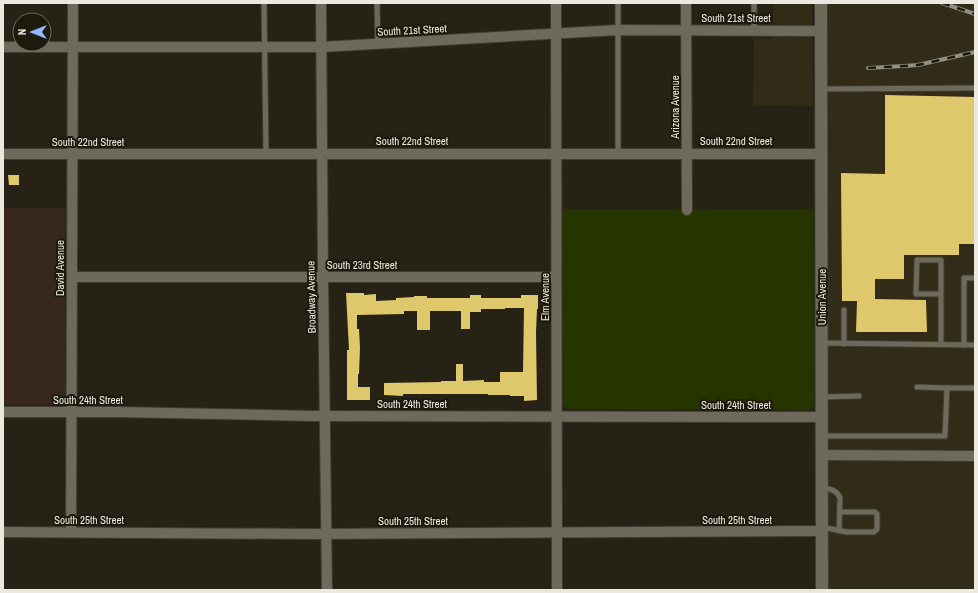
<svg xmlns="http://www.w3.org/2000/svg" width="978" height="593" viewBox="0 0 978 593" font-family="'Archivo Narrow',sans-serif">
<rect width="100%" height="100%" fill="#262316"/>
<g fill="#312b18">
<polygon points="773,3 812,3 813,106 753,105 754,38 773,39"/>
<polygon points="821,3 971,3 975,4 975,590 822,590"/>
</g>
<polygon fill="#36261c" points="3,208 66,208 65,401 65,402 62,405 3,405"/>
<path fill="#263500" d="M 562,209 L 813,209 L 814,404 L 811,409 L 809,410 L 569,409 C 566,408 564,407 563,403 Z"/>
<g fill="#dfc76b">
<polygon points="885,95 975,97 975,244 959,244 959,255 904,255 904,279 875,279 875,299 926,300 927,332 856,332 857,301 842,301 841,173 885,174"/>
<polygon points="8,175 19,175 19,185 9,185"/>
<polygon points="346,293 364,293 364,295 376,294 376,301 396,300 396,298 414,297 414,296 427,296 427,298 470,298 470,295 481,295 481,298 521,298 521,295 538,295 538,309 537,309 536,332 537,400 524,401 524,396 510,396 510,395 488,395 488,394 403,394 403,396 384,395 384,383 441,382 441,381 456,381 456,364 463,364 463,381 484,380 484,382 500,382 500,372 523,372 524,308 505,308 505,309 481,309 481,312 470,312 470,329 461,329 461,311 430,311 430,330 417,330 417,311 404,311 404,314 357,315 357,329 359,329 360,348 359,374 358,374 358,387 370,387 370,400 347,400 347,350 349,350"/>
</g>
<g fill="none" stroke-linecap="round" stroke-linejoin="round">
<defs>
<g id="service">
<polyline points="264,3 266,153"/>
<polyline points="377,3 378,44"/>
<polyline points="754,3 754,31"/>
<polyline points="822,89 975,88"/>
<polyline points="618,153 618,3"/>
<polyline points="941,294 916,294 917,260 941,260 941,344"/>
<polyline points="844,310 844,344"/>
<polyline points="822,343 975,345"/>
<polyline points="964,345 964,278 975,278"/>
<polyline points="947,388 975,388"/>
<polyline points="823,397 859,396"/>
<polyline points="823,436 945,436 947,388 917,387"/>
<path d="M 823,488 C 830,489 837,490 840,498 L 839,531"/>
<polyline points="822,527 846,532 874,532 877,529 877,514 875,512 840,512"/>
</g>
<g id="minor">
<polyline points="321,3 323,277 327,590"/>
<polyline points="556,3 557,590"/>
<polyline points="686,3 687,210"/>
<polyline points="3,47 321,47 618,30 821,31"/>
<polyline points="3,154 821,154"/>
<polyline points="72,277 556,277"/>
<polyline points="3,412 118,412 313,416 822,417"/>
<polyline points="822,455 975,456"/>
<polyline points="3,532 314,534 822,531"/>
<polyline points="71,532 73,3"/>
</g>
<polyline id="tertiary" points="821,3 822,590"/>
</defs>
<use href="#service" stroke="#3f3c34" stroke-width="7"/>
<use href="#minor" stroke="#3f3c34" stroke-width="12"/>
<use href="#tertiary" stroke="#3f3c34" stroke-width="14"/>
<use href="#service" stroke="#6d695b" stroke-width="5"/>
<use href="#minor" stroke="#6d695b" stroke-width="10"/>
<use href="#tertiary" stroke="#6d695b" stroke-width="12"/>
<defs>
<g id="rail">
<polyline points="942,3 975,14"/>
<polyline points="868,68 904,66 918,65 975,52"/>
</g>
</defs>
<use href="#rail" stroke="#928f85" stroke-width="4"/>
<use href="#rail" stroke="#1d190d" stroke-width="2.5" stroke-dasharray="8" stroke-linecap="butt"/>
</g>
<g text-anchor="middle" stroke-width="4" stroke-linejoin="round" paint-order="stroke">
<g font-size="11" fill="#ebe8e0" stroke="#1d190d">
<text x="736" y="22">South 21st Street</text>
<text transform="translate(412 30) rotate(-3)" y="4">South 21st Street</text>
<text transform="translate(675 107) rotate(-90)" y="4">Arizona Avenue</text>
<text x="412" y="145">South 22nd Street</text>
<text x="736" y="145">South 22nd Street</text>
<text x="88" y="146">South 22nd Street</text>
<text x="362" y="269">South 23rd Street</text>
<text transform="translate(60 268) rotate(-90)" y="4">David Avenue</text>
<text transform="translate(311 297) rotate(-91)" y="4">Broadway Avenue</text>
<text transform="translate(545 297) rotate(-90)" y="4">Elm Avenue</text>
<text transform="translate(822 297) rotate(-90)" y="4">Union Avenue</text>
<text x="88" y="404">South 24th Street</text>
<text x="412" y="408">South 24th Street</text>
<text x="736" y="409">South 24th Street</text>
<text x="89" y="524">South 25th Street</text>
<text x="737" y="524">South 25th Street</text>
<text x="413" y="525">South 25th Street</text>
</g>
</g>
<rect width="978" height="593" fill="none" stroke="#ebe8e0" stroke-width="8"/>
<g transform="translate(32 32) rotate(270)"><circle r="19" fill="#1d190d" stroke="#6f6c61"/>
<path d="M0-3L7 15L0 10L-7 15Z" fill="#92b7fd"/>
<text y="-6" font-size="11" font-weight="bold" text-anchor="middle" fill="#ebe8e0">N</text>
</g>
</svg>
